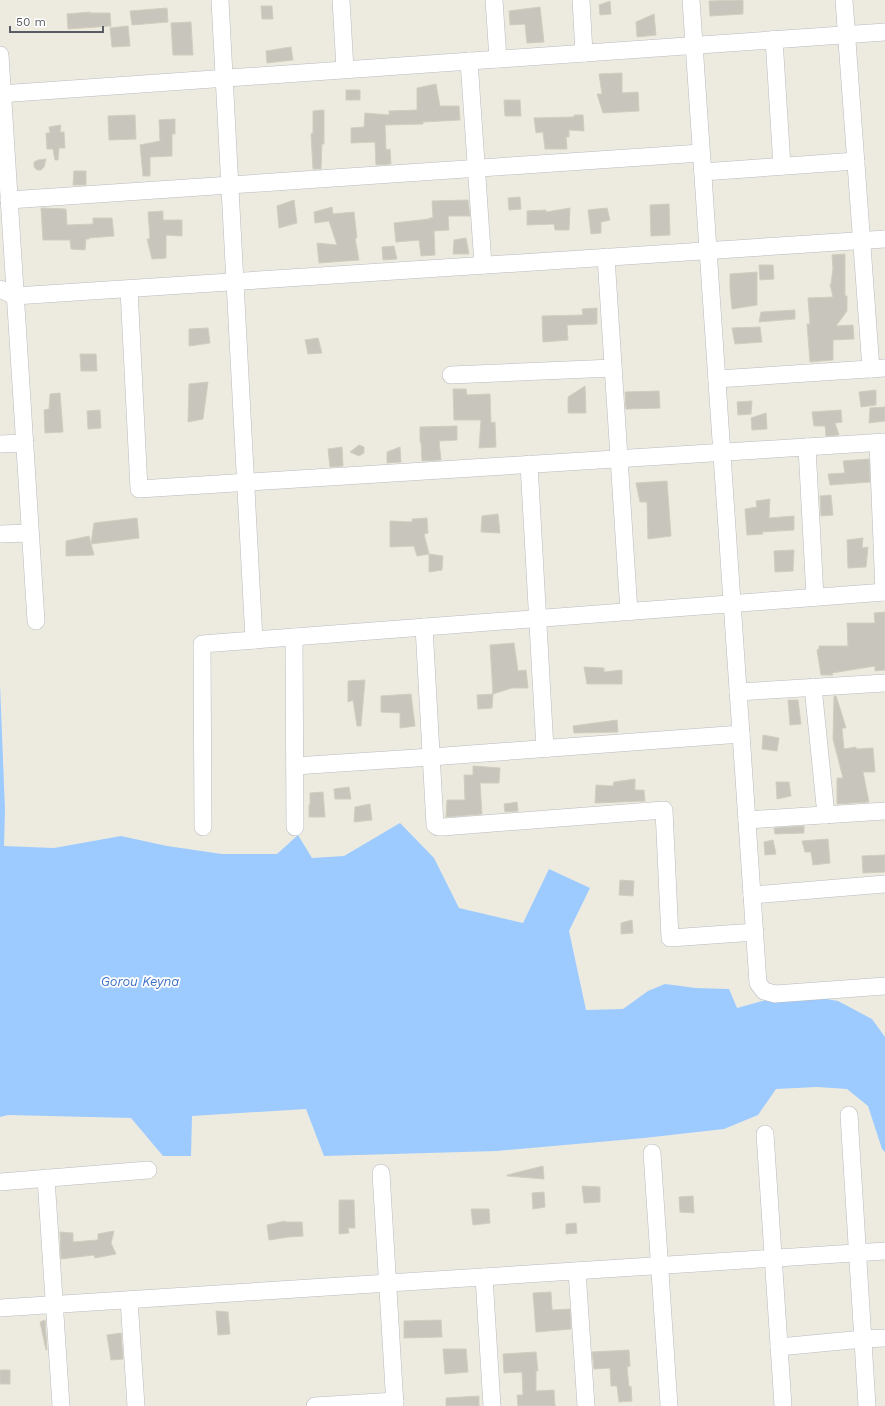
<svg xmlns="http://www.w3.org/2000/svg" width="885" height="1406" viewBox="0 0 885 1406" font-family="'Work Sans',sans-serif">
<rect width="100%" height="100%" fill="#edebe0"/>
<polygon fill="#9ecbff" points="0,684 5,810 4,846 54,848 121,836 167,846 222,854 277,854 298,835 312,858 344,856 400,823 434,858 459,908 523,923 549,869 590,888 569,931 586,1010 623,1009 648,991 665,984 696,988 729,989 737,1008 773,998 810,996 838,1001 872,1019 885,1037 885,1152 882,1149 868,1106 847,1089 817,1087 776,1089 758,1115 724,1129 644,1138 497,1151 324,1156 306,1109 192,1116 191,1156 163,1156 131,1118 8,1115 0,1117"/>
<g fill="#c8c5bd" stroke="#d1cebe">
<polygon points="743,0 743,14 710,16 709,1"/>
<polygon points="610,1 611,14 600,15 599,5"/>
<polygon points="261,6 272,6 273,19 262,19"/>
<polygon points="540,7 544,42 527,43 525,24 510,25 509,11"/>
<polygon points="167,8 168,22 132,25 130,11"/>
<polygon points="90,12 90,13 110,13 111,26 68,29 67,14"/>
<polygon points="654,14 656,35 637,37 636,22"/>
<polygon points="191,22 193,55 173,55 171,23"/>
<polygon points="128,26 130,46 112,47 110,28"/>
<polygon points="291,47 293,60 267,63 266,51"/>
<polygon points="622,73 622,93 638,92 639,111 603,113 597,94 602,94 599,74"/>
<polygon points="436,84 440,106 459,106 460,120 423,122 423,124 385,125 386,150 390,149 391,164 376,165 375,142 351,143 351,128 364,127 365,113 389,115 389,111 417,110 417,88"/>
<rect x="346" y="90" width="14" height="10"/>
<polygon points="504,100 520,100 521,116 505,116"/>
<polygon points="324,110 324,144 322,144 321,169 313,169 311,134 313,133 313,111"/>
<polygon points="135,115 136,139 109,140 108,116"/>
<polygon points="574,115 583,115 584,131 569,130 569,137 566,137 567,149 545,149 543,132 536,133 534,118 574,117"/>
<polygon points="175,119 175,134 172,134 172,156 150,157 150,176 143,176 140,145 160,141 159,120"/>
<polygon points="61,125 60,132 64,132 65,148 59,148 58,160 55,160 53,149 47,149 46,133 50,133 49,127"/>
<polygon points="46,159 44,167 41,170 37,170 34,167 34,162 38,160"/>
<polygon points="74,171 86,171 86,185 73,185"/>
<polygon points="520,197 521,209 509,210 508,198"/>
<polygon points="294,200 297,223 279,228 277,206"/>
<polygon points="468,200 470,216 448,216 449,230 434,231 435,255 421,256 419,240 396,242 394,223 429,219 429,218 433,218 432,201"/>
<polygon points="669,204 670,235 651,236 650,205"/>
<polygon points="332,207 333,214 354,212 357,238 355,238 359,260 319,263 317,243 337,245 329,221 315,223 314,212"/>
<polygon points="41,208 66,209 67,225 93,224 93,218 112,218 114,236 89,238 89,239 86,239 85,250 71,249 70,240 43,240"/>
<polygon points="570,208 569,230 555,230 554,224 527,225 527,211 546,210 546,212"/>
<polygon points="607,208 610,220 601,222 601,233 591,234 588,210"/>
<polygon points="163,211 163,220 182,220 182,236 166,235 166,258 152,259 147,239 150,239 148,212"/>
<polygon points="466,238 469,254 453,254 454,240"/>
<polygon points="394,246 397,259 383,260 382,247"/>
<polygon points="845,254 845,296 847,296 847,311 836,326 853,325 854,339 833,340 833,360 810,362 807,324 810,324 808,298 833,297 830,284 831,284 833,269 832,255"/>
<polygon points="759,265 773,265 774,279 760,280"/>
<polygon points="757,272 757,305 732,309 730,289 730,274"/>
<polygon points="597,308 597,324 567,325 568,340 543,342 542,316 583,315 582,309"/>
<polygon points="795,310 795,319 759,322 761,312"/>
<polygon points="760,327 762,342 735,344 732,328"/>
<polygon points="208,328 210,343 189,346 189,329"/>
<polygon points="318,338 322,353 308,354 305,340"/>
<polygon points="80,354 96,354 97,371 81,371"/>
<polygon points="208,382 203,419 188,422 189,384"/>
<polygon points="585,386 586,413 568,413 568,397"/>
<polygon points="453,389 466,389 467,395 490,394 491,423 495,422 496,447 479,448 481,420 454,420"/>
<polygon points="876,390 876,405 861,407 859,392"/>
<polygon points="659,391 660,408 626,409 625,392"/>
<polygon points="60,393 63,432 45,433 44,410 49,409 50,394"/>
<polygon points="752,401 751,414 738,415 737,402"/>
<polygon points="885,407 885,421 869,423 870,408"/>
<polygon points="100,410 101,428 88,429 87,411"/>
<polygon points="841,410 842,422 835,423 839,435 826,436 825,426 814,426 812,412"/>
<polygon points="766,413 767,429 752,430 751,418"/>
<polygon points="457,426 457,440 439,441 441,460 422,461 421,442 420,442 420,427"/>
<polygon points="359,445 364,447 364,453 359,456 350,452"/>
<polygon points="342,447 343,466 330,467 328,449"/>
<polygon points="400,447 401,462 387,463 387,452"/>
<polygon points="869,459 870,482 830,485 828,474 845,473 843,461"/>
<polygon points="667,481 671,536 648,539 647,502 640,502 636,483"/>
<polygon points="831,495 833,515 821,516 820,496"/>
<polygon points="770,499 769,518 794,516 794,530 762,532 763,534 747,535 745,509 757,507 756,501"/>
<polygon points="498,514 500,533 481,532 482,516"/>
<polygon points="137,518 139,538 91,544 94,523"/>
<polygon points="427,518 428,533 424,534 429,554 417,556 414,546 390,547 390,521 412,522 412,519"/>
<polygon points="89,536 94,555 66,556 66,541"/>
<polygon points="863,538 862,548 868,547 866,567 848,568 847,540"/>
<polygon points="794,550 793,571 775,572 774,551"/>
<polygon points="429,554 443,556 442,570 429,572"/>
<polygon points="885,612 885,670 875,671 875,666 832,673 833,675 821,675 817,650 819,649 819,646 848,646 847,623 875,623 874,613"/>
<polygon points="514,643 518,671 526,670 528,688 512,688 493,694 490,645"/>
<polygon points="584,667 604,668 604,672 622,670 622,684 587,684"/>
<polygon points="365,680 361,726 357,726 353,700 348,702 348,681"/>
<polygon points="411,694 415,726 400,728 400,713 381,712 381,696"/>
<polygon points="493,694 492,708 478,709 477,695"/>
<polygon points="834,696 836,696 840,708 846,728 842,728 844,749 856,747 856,749 873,748 875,772 863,772 869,802 837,804 837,778 843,778 833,739"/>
<polygon points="788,700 798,700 801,724 790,725"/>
<polygon points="617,720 618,732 574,733 573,726"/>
<polygon points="763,735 779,738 777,751 762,749"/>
<polygon points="473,766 500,768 499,783 480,783 482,814 446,817 447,800 465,800 464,775 473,775"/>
<polygon points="635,779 635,790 644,790 645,801 595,803 596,785 613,786 614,782"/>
<polygon points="776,782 789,782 791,796 777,799"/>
<polygon points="349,787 351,799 335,799 334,789"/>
<polygon points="323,792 325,817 309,817 309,805 310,804 310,793"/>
<polygon points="517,802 518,811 505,812 504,804"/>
<polygon points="370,804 372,820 354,822 355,807"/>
<polygon points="804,826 804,833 775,834 774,828"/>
<polygon points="828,839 830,863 813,865 811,852 805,852 802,841"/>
<polygon points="773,840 776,854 765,855 764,842"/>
<polygon points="885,855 885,872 863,873 862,856"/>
<polygon points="620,880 634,881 633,896 619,895"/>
<polygon points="632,920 633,933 621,934 621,923"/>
<polygon points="543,1166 544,1179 507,1176 507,1175"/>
<polygon points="582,1186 600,1187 600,1202 584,1203"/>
<polygon points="544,1192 545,1207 533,1209 532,1193"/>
<polygon points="693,1196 694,1213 680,1212 679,1197"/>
<polygon points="339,1200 354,1200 355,1228 348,1228 349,1233 339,1234"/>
<polygon points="471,1209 489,1209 490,1223 473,1225"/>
<polygon points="285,1221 285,1222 302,1222 303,1236 289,1237 269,1240 267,1225"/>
<polygon points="576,1223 577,1233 566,1234 566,1224"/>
<polygon points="114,1231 111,1243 116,1254 95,1258 94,1255 61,1259 60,1232 73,1233 73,1242 98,1240 98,1234"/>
<polygon points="551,1292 552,1310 570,1309 571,1329 536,1332 533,1293"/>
<polygon points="216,1311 228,1312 230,1334 218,1335"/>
<polygon points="45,1320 47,1350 46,1350 40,1322"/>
<polygon points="441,1320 442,1337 404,1338 404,1321"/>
<polygon points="121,1333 123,1359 111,1360 107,1335"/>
<polygon points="443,1349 466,1349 468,1372 445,1374"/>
<polygon points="629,1350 630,1366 627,1367 629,1387 631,1386 632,1401 619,1402 617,1386 611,1386 610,1368 594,1369 592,1352"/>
<polygon points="536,1352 538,1371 536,1371 536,1391 554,1390 555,1406 518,1406 517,1395 523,1395 522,1372 504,1373 503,1354"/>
<rect x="0" y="1370" width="10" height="14"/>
<polygon points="479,1396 479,1406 446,1406 446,1398"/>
</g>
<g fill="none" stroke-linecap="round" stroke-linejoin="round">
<defs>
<g id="minor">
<polyline points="220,0 254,640"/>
<polyline points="341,0 345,69"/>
<polyline points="494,0 498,59"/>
<polyline points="581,0 584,53"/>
<polyline points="691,0 758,983 764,991 775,994 885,986"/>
<polyline points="844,0 871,369"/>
<polyline points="774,39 782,166"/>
<polyline points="0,55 36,621"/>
<polyline points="469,61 483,265"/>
<polyline points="0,94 885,32"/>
<polyline points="703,172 856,161"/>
<polyline points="9,200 701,153"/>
<polyline points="606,257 629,612"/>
<polyline points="0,289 15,296 885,239"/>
<polyline points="129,289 139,489 885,442"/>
<polyline points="451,375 613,368"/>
<polyline points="717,379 885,368"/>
<polyline points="878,443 884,592"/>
<polyline points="0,444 25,443"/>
<polyline points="807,447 815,597"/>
<polyline points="529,464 545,749"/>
<polyline points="0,534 30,533"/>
<polyline points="424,627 435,825 438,827 443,827 664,810 670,938 755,932"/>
<polyline points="294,637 295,827"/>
<polyline points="813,687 826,815"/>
<polyline points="738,692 885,683"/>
<polyline points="295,766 431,757 741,734"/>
<polyline points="747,820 885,811"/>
<polyline points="203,827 202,644 885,592"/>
<polyline points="752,895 885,884"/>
<polyline points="849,1115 867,1406"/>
<polyline points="765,1134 783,1406"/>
<polyline points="652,1153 669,1406"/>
<polyline points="381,1173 395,1406"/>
<polyline points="46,1178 61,1406"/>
<polyline points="0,1182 148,1170"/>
<polyline points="577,1271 586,1406"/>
<polyline points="484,1277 492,1406"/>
<polyline points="129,1300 136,1406"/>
<polyline points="0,1308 885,1251"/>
<polyline points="779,1347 863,1339 885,1338"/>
<polyline points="315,1406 395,1401"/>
</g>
</defs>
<use href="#minor" stroke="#b8bac0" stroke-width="18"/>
<use href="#minor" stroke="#fff" stroke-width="17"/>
</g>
<g text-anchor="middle" stroke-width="3.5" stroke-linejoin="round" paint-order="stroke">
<g font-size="13" font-style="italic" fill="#3d71c6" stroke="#fff">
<text x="140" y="986">Gorou Keyna</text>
</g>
</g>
<path d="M10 26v6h93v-6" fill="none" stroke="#595c62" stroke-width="2"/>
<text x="16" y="26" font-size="12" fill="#595c62" stroke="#ffffff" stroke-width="3" paint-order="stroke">50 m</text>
</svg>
